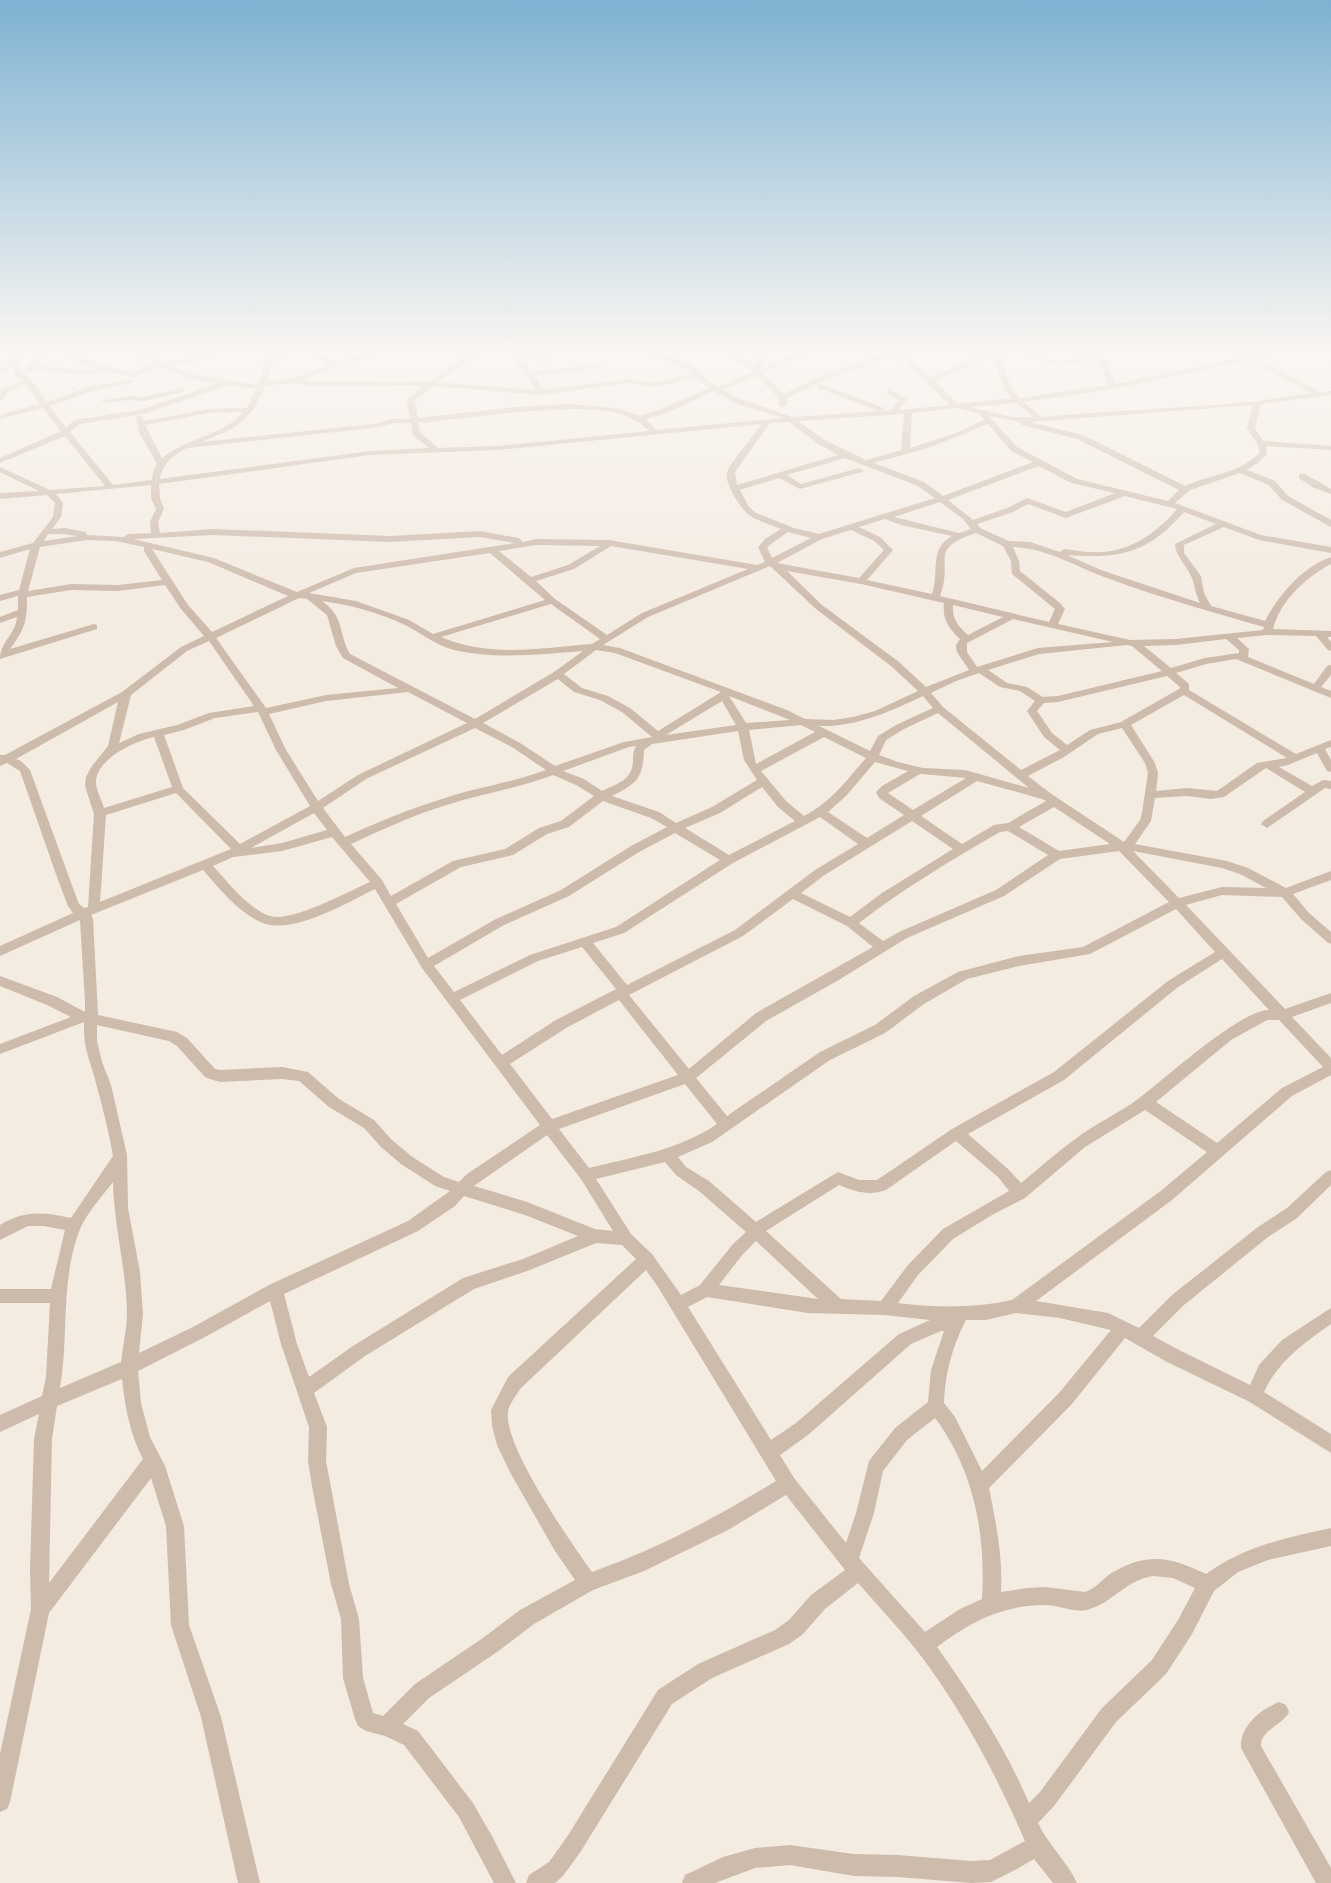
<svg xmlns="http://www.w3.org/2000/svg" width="1331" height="1883" viewBox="0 0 1331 1883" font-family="'Source Sans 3',sans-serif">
<rect width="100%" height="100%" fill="#f4ebe1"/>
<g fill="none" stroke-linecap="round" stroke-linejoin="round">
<g fill="#cdbbac" fill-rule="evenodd">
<path d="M 5,350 L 12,350 L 19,360 L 21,371 L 31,379 L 47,402 L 88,387 L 130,380 L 134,382 L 93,391 L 49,406 L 66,427 L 75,420 L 140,410 L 219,383 L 190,379 L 163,367 L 147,371 L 133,377 L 106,371 L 85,375 L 34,369 L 32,372 L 26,372 L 26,368 L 45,350 L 52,350 L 38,365 L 85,371 L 97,368 L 86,366 L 61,350 L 70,350 L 92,362 L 132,373 L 142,367 L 157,364 L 131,350 C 145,350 156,363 167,362 C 187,361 205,350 224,350 L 201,360 L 171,366 L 194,375 L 258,385 L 269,350 L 276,350 L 274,357 L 290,350 L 300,350 L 273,362 L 267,381 L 293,379 L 328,365 L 308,350 L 316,350 L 334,363 L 376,350 L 387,350 L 325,371 L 302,380 L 306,381 L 428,382 L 475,350 L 483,350 L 437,382 L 535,390 L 529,377 L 513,359 L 513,355 L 519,355 L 532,372 L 583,366 L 606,361 L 610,363 L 583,370 L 535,376 L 542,390 L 628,379 L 653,383 L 693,374 L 684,368 L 637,350 L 648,350 L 690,364 L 706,379 L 718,387 L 754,372 L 734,359 L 728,350 L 735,350 L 742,359 L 755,366 L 756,354 L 759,350 L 766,350 L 764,354 L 762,369 L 805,350 L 815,350 L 763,373 L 784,394 L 818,377 L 889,352 L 888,350 C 905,350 919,367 931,378 L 989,350 L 998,350 L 1012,390 L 1020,398 L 1108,385 L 1100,364 L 1086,361 L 1055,365 L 1009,350 C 1025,350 1038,359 1055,361 C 1069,362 1083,356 1097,359 L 1091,350 L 1098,350 L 1107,362 L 1115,384 L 1244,357 L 1232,350 L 1241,350 L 1251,355 L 1276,350 L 1290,350 L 1257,358 L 1320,392 L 1331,391 L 1331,395 L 1261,404 L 1255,428 L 1263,441 L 1331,446 L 1331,450 L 1266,446 L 1267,454 L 1259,462 L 1247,470 L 1275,481 L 1288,496 L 1331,520 L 1331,527 L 1282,500 L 1269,485 L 1240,473 L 1190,490 L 1175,503 L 1261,535 L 1331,547 L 1331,553 L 1259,540 L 1224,527 L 1184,545 L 1184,553 L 1201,576 L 1204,593 L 1211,606 L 1265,621 C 1278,596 1303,566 1331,557 L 1331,564 C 1306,577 1280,601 1273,629 L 1331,631 L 1331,637 L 1327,637 L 1331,642 L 1331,651 L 1328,650 L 1316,636 L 1267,635 L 1237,638 L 1249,649 L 1248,657 L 1314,684 L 1327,666 L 1331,665 L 1331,675 L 1321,687 L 1331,691 L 1331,698 L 1236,659 L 1206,664 L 1176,673 L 1189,684 L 1189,690 L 1296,754 L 1331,740 L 1331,747 L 1325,749 L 1331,760 L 1331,772 L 1327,771 L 1317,753 L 1288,765 L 1279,767 L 1312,786 L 1323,780 L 1331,781 L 1331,789 L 1325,788 L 1267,828 L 1261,824 L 1263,821 L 1305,792 L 1266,768 L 1224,797 L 1211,799 L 1187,796 L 1155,798 L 1151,821 L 1135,844 L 1227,861 L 1248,868 L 1286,888 L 1331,871 L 1331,880 L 1293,894 L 1309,913 L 1331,932 L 1331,944 L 1327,942 L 1301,919 L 1282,897 L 1222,895 L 1186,905 L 1285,1009 L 1331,993 L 1331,1003 L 1292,1017 L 1331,1058 L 1331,1075 L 1292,1096 L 1172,1200 L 1036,1301 L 1108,1313 L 1139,1328 L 1172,1295 L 1258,1227 L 1287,1208 L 1326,1172 L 1331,1170 L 1331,1185 L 1297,1218 L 1268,1237 L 1184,1305 L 1153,1336 L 1179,1350 L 1250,1385 L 1259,1365 L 1282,1340 L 1331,1308 L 1331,1324 C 1304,1343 1278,1361 1264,1392 L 1331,1434 L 1331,1453 L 1248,1401 L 1167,1362 L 1125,1338 L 1071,1405 L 989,1488 C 996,1523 1003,1557 1001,1592 L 1027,1588 L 1045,1587 L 1085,1592 C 1095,1589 1102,1580 1110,1574 C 1146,1552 1169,1556 1206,1574 C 1245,1546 1285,1538 1331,1528 L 1331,1546 L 1268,1560 L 1238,1572 L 1214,1591 L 1192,1634 L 1166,1674 L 1116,1722 L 1054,1806 L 1038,1823 C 1048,1845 1067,1861 1077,1883 L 1053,1883 L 1034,1859 L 1017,1869 L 991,1882 L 971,1883 L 898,1877 L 854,1876 L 790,1865 L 755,1868 L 715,1883 L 682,1883 L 685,1875 L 723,1857 L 755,1848 L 790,1845 L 854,1854 L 898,1855 L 971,1861 L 990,1860 L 1025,1841 C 996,1774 962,1710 918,1652 C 899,1628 878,1606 858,1583 L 825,1609 L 803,1634 L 789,1644 L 712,1678 L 672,1704 L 581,1851 L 563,1876 L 555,1883 L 526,1883 L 529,1875 L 549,1862 L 567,1837 L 658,1690 L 698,1664 L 775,1630 L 789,1620 L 811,1595 L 845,1570 L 786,1495 L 728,1530 L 644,1571 L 593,1590 L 534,1624 L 497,1652 L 429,1698 L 403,1724 L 418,1731 L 473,1803 L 493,1838 L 516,1883 L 494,1883 L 459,1817 L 404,1745 L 385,1736 L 366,1731 L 358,1726 L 355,1719 L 343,1678 L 341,1619 L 331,1584 L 312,1486 L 308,1461 L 309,1427 L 281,1344 L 270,1301 L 205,1337 L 138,1371 L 141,1403 L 150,1437 L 165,1466 L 184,1526 L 189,1625 L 221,1717 L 260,1883 L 238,1883 L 201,1717 L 171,1625 L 166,1526 L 151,1478 L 49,1613 L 10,1802 L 7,1809 L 0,1812 L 0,1754 L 31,1609 L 30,1570 L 34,1439 L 39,1414 L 0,1432 L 0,1415 L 42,1396 L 46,1377 L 50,1303 L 0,1303 L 0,1289 L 51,1289 L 65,1230 L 44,1226 L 28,1226 L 0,1240 L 0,1225 C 24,1210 44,1212 71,1218 L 113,1156 C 109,1133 103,1109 97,1087 C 91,1061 83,1051 84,1022 L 0,1054 L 0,1044 L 71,1017 L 47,1005 L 0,986 L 0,976 L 57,997 L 85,1012 L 85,1001 L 80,920 L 0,956 L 0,946 L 73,913 L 68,906 L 58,880 L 20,771 L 7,763 L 0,766 L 0,755 L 5,755 L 122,692 L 181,647 L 204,636 L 181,609 L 165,585 L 118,591 L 71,590 L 27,597 C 27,621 25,629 10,649 L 94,624 L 97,625 L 97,629 L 0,659 C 0,642 16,634 17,617 L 0,623 L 0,617 L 18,610 L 18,596 L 0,601 L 0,595 L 19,590 L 30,549 L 0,558 L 0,552 L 33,543 L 53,517 L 55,503 L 47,495 L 0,499 L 0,493 L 39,491 L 0,472 L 0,467 L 50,490 L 105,486 L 65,436 L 0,463 L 0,458 L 61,431 L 43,408 L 0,419 L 0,415 L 40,404 L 26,384 L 7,392 L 3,400 L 0,400 L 1,389 L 23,381 L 15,374 L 13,368 L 0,372 L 0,368 L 12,364 ZM 991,354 L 1005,391 L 1012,398 L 958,404 L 935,382 ZM 893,355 L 908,365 L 950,405 L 899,410 L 907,399 L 890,390 L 886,392 L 887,394 L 899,400 L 890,410 L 884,411 L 884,408 L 821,384 L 818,384 L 818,388 L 878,411 L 792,417 L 740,399 L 723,390 L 757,376 L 779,398 L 779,405 L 783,407 L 787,405 L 787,398 L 824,381 ZM 1250,360 L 1311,393 C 1284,397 1256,402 1228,404 C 1166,409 1104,411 1042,417 L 1024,402 L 1113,389 ZM 696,378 L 709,388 L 661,409 L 640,416 L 620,409 L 570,404 L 517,407 L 418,418 L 415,401 L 432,386 L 540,395 L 628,383 L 653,387 ZM 294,383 L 306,385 L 423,386 L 407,400 L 410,419 L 394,419 L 373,424 L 201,442 C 237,427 249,424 265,386 ZM 229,385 L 256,389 L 247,408 L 208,409 L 144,421 L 142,416 L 136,416 L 139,432 L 157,464 L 153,472 L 152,480 L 113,485 L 70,432 L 80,424 L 144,414 ZM 714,391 L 734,403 L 783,418 L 656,430 L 646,419 L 667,413 ZM 1016,403 L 1034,417 L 1012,417 L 970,407 ZM 1253,405 L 1247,428 L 1257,443 L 1260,452 C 1240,474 1211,474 1185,486 L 1083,435 L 1030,422 ZM 957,408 L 978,413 L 984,420 L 956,433 L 910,448 L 912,413 ZM 570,409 C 599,410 628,409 649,431 L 497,446 L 438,448 L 420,432 L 418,423 L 517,412 ZM 243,412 C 225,435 186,438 162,458 L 145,425 L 208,413 ZM 904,414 C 904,423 900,443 902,450 L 866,460 L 826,441 L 798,421 ZM 989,416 L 1021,422 L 1021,425 L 1077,439 L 1179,490 L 1168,501 L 1077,479 L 1017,447 ZM 789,422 L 820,445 L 838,455 L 737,485 L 735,472 L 770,423 ZM 394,423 L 411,423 L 413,435 L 429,448 L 370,451 L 160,479 C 162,463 174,455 187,448 L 373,428 ZM 762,424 C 755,434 731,462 727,472 C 723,482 742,512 752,517 C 761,522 771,525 781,529 L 765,539 L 758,547 L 765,562 L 757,565 L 609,540 L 536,539 L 523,542 L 519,538 L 480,531 L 390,536 L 213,529 L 160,533 L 158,522 L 164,509 L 160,498 L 159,484 L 370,455 L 497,450 ZM 988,424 L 1011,451 L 1033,462 L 943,496 L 924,482 L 874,463 L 931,447 ZM 845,458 L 918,486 L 935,498 L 819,534 L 794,528 L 756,513 L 749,507 L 740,490 L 779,478 L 800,489 L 862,472 L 863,470 L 859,468 L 801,484 L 787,475 ZM 1039,466 L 1071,483 L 1115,493 L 1066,512 L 1027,498 L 1007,508 L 973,520 L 948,500 ZM 151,485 L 151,498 L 156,509 L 150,522 L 151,533 L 128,534 L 124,537 L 87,535 L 86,532 L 64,528 L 52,529 L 61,517 L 63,503 L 56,494 ZM 1125,496 L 1177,509 C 1160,529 1137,547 1111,551 C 1096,554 1079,551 1064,549 L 1060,552 L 1030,542 L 1009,541 L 980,528 L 977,524 L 1013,512 L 1028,504 L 1066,518 ZM 940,502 L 963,519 L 971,529 L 959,533 L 894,517 ZM 1184,512 L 1216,524 L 1175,544 C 1176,558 1186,564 1191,576 C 1195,585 1195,593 1200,603 L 1101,570 L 1067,555 C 1120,559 1147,554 1184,512 ZM 885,519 L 901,525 L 952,536 C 928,549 940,572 932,594 L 867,580 L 893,550 L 880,537 L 859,527 ZM 851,530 L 874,541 L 884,550 L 859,578 L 777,563 L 822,539 ZM 788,532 L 811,538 L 772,558 L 767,547 ZM 976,533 L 1003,546 L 1011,561 L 1012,574 L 1055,609 L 1049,622 L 940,596 C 954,559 927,549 976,533 ZM 48,534 L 64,534 L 77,536 L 44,541 ZM 213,535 L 390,542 L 480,537 L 515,543 L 354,568 L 297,592 L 214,558 L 133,539 ZM 87,540 L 116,541 L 144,547 L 144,551 L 162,580 L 118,585 L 71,584 L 28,591 L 40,547 ZM 536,545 L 600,546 L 568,565 L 531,577 L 499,551 ZM 611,546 L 748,569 L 642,613 L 607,635 L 555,599 L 536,581 L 574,569 ZM 1013,547 C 1048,548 1078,568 1110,579 C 1161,598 1212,612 1264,627 L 1263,630 L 1176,639 L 1130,640 L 1058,624 L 1065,609 L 1060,603 L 1020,571 L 1019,561 ZM 152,549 L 208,562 L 288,596 L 212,632 L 188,605 ZM 490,553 L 545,600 L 433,634 L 409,620 L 356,601 L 309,593 L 356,573 ZM 770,566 L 816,609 L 891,666 L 918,691 L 875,711 L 853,717 L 833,720 L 805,719 L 787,710 L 620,648 L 603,645 L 648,617 ZM 787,571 L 861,584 L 944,603 C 942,619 949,629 960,639 L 956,645 L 957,652 L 969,670 L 926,687 L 899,662 L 822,605 ZM 299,598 L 307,599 L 327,615 L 336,646 L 343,658 L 398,688 L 326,695 L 266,708 L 216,638 ZM 322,601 C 350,605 377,612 403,624 C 420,632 435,645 454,650 C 496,660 539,654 583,651 L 554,672 L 475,719 L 350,654 C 338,633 345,617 322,601 ZM 551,604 L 600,639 L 592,644 C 542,648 488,658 441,637 ZM 953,605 L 1003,617 L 968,635 C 958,626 952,619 953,605 ZM 1013,619 L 1113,642 L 1038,648 L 977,667 L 967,652 L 967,643 ZM 1226,639 L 1239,650 L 1239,653 L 1205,658 L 1171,668 L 1144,646 L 1176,645 ZM 209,641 L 254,706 L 209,713 L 177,725 L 139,734 L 119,743 L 131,695 L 187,651 ZM 1127,645 L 1132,646 L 1162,671 L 1058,696 L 1043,697 L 1027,687 L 1007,683 L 988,670 L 1039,654 ZM 596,650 L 615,653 L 721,692 L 658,731 L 630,708 L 608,696 L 582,688 L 564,674 ZM 979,673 L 1000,687 L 1020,691 L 1035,701 L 1027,711 L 1044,737 L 1060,750 L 1021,770 L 943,707 L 931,693 L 956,681 ZM 1167,676 L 1180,687 L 1179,689 L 1121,722 L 1090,730 L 1067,745 L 1052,733 L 1037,711 L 1044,703 L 1058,702 ZM 558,679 L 574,692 L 600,700 L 622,712 L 652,737 L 624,742 L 555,766 L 520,743 L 483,723 ZM 408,692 L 467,723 L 358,775 L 318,801 L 286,750 L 269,714 L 326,701 ZM 1184,695 L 1287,758 L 1257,763 L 1217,791 L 1187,788 L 1156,791 L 1158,773 L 1155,763 L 1131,725 ZM 729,696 L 790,720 L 746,723 ZM 923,696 L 933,708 L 896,725 L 878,736 L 870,751 L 819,726 C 857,727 889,712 923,696 ZM 722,701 L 736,725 L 666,735 ZM 118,702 L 108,746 L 92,766 L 86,777 L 85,786 L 94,814 L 88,907 L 84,908 L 79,904 L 70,880 L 30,770 L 21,761 L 16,759 ZM 258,712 L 276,750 L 310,806 L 240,844 L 183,788 L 164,735 L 184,730 L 215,718 ZM 938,713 L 1029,788 L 965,770 L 923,768 L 898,762 L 879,755 L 886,740 L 904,729 ZM 801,725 L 815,732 L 756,764 L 749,730 ZM 475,728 L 512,747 L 546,770 C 512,783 476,787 442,799 C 409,809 376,823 345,837 L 323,808 L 366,779 ZM 1122,728 L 1145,763 L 1148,773 L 1142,813 L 1140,820 L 1124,842 L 1050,793 L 1028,776 L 1064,757 L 1098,734 ZM 738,731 L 744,760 L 757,780 L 712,807 L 676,823 L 659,812 L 612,796 C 637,783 643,779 644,750 L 652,744 ZM 154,737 L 172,787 L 104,808 C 102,800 96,791 96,782 C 96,759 135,741 154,737 ZM 824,737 L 866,758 C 847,780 830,803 804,816 L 786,801 L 761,771 ZM 629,747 L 636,746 C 633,751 633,756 633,762 C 632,780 617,784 602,791 L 584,779 L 563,771 ZM 875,762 L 908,771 L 882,786 L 876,792 L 879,798 L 904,815 L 867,838 L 828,812 L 846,796 ZM 920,774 L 922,774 L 966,778 L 913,810 L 888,793 ZM 553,775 L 576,785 L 594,796 L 561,821 L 539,828 L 505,849 L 453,861 L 391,896 L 382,880 L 351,844 C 383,829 416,814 450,804 C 484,793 520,788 553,775 ZM 977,781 L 1042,799 L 1046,801 L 1008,823 L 994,825 L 962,844 L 921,816 ZM 762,787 L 778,807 L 795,821 L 729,855 L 685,828 L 720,813 ZM 176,793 L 231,849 L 100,902 L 106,815 ZM 603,801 L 651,818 L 667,827 L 631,846 L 561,890 L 496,919 L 428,958 L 396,904 L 461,867 L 513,855 L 547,834 L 569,827 ZM 1054,807 L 1110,844 L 1059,851 L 1019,827 ZM 314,813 L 327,830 L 282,843 L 251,848 ZM 820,817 L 858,844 L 815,870 L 735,930 L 627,985 L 593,943 L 624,933 L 733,863 ZM 912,821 L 953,849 L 882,893 L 850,917 L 801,893 L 823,876 ZM 1008,831 L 1048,855 L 996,890 L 899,932 L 883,941 L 859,923 C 904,888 952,860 1000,832 ZM 675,833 L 720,860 L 616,927 L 530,955 L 454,992 L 434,966 L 504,925 L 569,896 L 639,852 ZM 332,837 L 370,882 C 349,891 291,923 270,916 C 247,908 229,883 213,866 L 233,857 L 282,851 ZM 1119,851 L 1169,902 L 1083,947 L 1019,956 L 958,972 L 914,996 L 875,1025 L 820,1052 L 727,1116 L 696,1078 L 766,1021 L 837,981 L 907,938 L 1004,896 L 1060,859 ZM 1133,851 L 1222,868 L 1240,874 L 1266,888 L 1222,887 L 1179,898 ZM 203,870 C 220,889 238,913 263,923 C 293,935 348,902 375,889 L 422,968 L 540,1125 L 467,1174 L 459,1182 L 444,1177 L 411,1156 L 391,1139 L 374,1120 L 339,1099 L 308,1072 L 282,1067 L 220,1070 L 215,1069 L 187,1038 L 177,1032 L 98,1015 L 93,919 L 91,915 ZM 793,899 L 847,926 L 873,947 L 756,1013 L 689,1069 L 629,995 L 743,936 ZM 1176,909 L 1215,952 L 1168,981 L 1054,1072 L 952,1129 L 877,1180 L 859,1180 L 838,1172 L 756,1222 L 709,1181 L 686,1167 L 678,1157 L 712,1142 L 830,1060 L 885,1033 L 924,1004 L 967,979 L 1019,966 L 1090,954 ZM 582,947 L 616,989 L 556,1020 L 502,1055 L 460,1000 L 538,961 ZM 1222,959 L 1269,1010 C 1240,1010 1165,1079 1138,1099 C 1118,1114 1094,1124 1074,1140 C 1056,1153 1038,1169 1021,1183 L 1008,1169 L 968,1134 L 1064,1080 L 1178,987 ZM 619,1000 L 678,1075 L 552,1119 L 510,1064 L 566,1028 ZM 1267,1020 L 1279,1020 L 1323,1067 L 1282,1088 L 1217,1143 L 1156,1102 L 1231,1040 ZM 97,1025 L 169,1041 L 177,1046 L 205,1077 L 210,1079 L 220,1082 L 282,1079 L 299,1081 L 329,1107 L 364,1128 L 381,1147 L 401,1164 L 435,1186 L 450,1191 L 408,1221 L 269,1285 L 193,1327 L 139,1353 L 143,1314 L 140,1272 L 128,1208 L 127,1155 L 111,1085 L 102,1062 L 97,1041 ZM 685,1084 L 717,1124 C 679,1150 633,1157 589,1168 L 559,1129 ZM 1145,1110 L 1207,1152 L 1162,1190 L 1012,1300 C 975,1308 936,1308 898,1303 L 918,1275 L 953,1239 L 992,1215 L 1025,1198 L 1085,1147 ZM 547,1135 L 581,1179 L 613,1231 L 595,1229 L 527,1202 L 474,1186 ZM 956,1141 L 998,1177 L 1009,1191 L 943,1229 L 908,1265 L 881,1301 L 841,1299 L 766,1231 L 839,1185 C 856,1192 869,1196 886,1190 ZM 665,1162 L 676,1175 L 699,1191 L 746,1232 L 733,1244 L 700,1285 L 681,1295 L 652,1254 L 631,1234 L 596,1179 ZM 113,1182 C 114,1226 126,1268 127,1312 C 127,1328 123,1346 121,1362 L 60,1388 C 69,1336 60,1280 80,1229 C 86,1214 103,1195 113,1182 ZM 464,1196 L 525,1215 L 578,1236 L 523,1259 L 463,1278 L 353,1346 L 309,1377 L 297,1344 L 284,1294 L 418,1231 L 455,1206 ZM 756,1241 L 818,1299 L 719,1285 L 743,1254 ZM 596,1243 L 622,1245 L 636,1259 L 508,1377 L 491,1410 L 492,1426 L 497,1445 L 511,1474 L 555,1551 L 575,1580 L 520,1610 L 483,1638 L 415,1684 L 383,1716 L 373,1713 L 363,1678 L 359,1619 L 349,1584 L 326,1461 L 327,1427 L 314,1393 L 365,1356 L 474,1289 L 530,1270 ZM 646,1270 L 658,1287 L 776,1481 C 717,1517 657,1549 592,1572 C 571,1543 504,1446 508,1413 C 508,1405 516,1396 520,1389 ZM 707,1297 L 808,1313 L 885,1315 L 930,1320 L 899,1334 L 796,1423 L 771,1440 L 688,1307 ZM 1016,1313 L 1060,1318 L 1111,1330 L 1059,1393 L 982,1471 L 955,1417 L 944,1403 C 945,1374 952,1347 966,1320 L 986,1320 ZM 941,1331 L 944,1331 L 931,1370 L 928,1402 L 895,1428 L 869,1461 L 856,1513 L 846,1543 L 794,1478 L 780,1455 L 808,1435 L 911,1344 ZM 122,1379 C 125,1407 130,1434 143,1459 L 49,1583 L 52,1439 L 57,1406 ZM 935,1418 C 974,1470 986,1535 982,1599 L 960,1609 L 925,1632 L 859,1558 L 874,1513 L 883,1471 L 907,1440 ZM 1153,1576 L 1173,1578 L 1195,1588 L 1178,1620 L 1152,1660 L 1102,1708 L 1040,1792 L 1029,1803 C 1005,1747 972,1696 937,1647 C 970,1622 1003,1605 1045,1605 C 1060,1605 1075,1614 1090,1609 C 1115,1601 1124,1581 1153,1576 Z"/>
<polygon points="530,350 538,350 550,361 543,363"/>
<polygon points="1154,350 1162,350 1159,352"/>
<polygon points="180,388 184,390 183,392 144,401 128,400 105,403 101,401 128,396 144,397"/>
<polygon points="1299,474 1305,474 1331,489 1331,494 1312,487 1299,478"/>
<path d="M 1279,1702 L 1286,1705 L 1289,1712 C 1283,1725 1260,1730 1261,1746 L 1331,1868 L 1331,1883 L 1316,1883 L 1241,1748 C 1240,1726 1260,1710 1279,1702 Z"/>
</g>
</g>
<linearGradient id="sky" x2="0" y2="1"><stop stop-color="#7eb2d2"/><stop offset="0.57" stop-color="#faf6f2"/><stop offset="1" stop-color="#faf6f2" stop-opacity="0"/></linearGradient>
<rect width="1331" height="614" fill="url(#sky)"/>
</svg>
